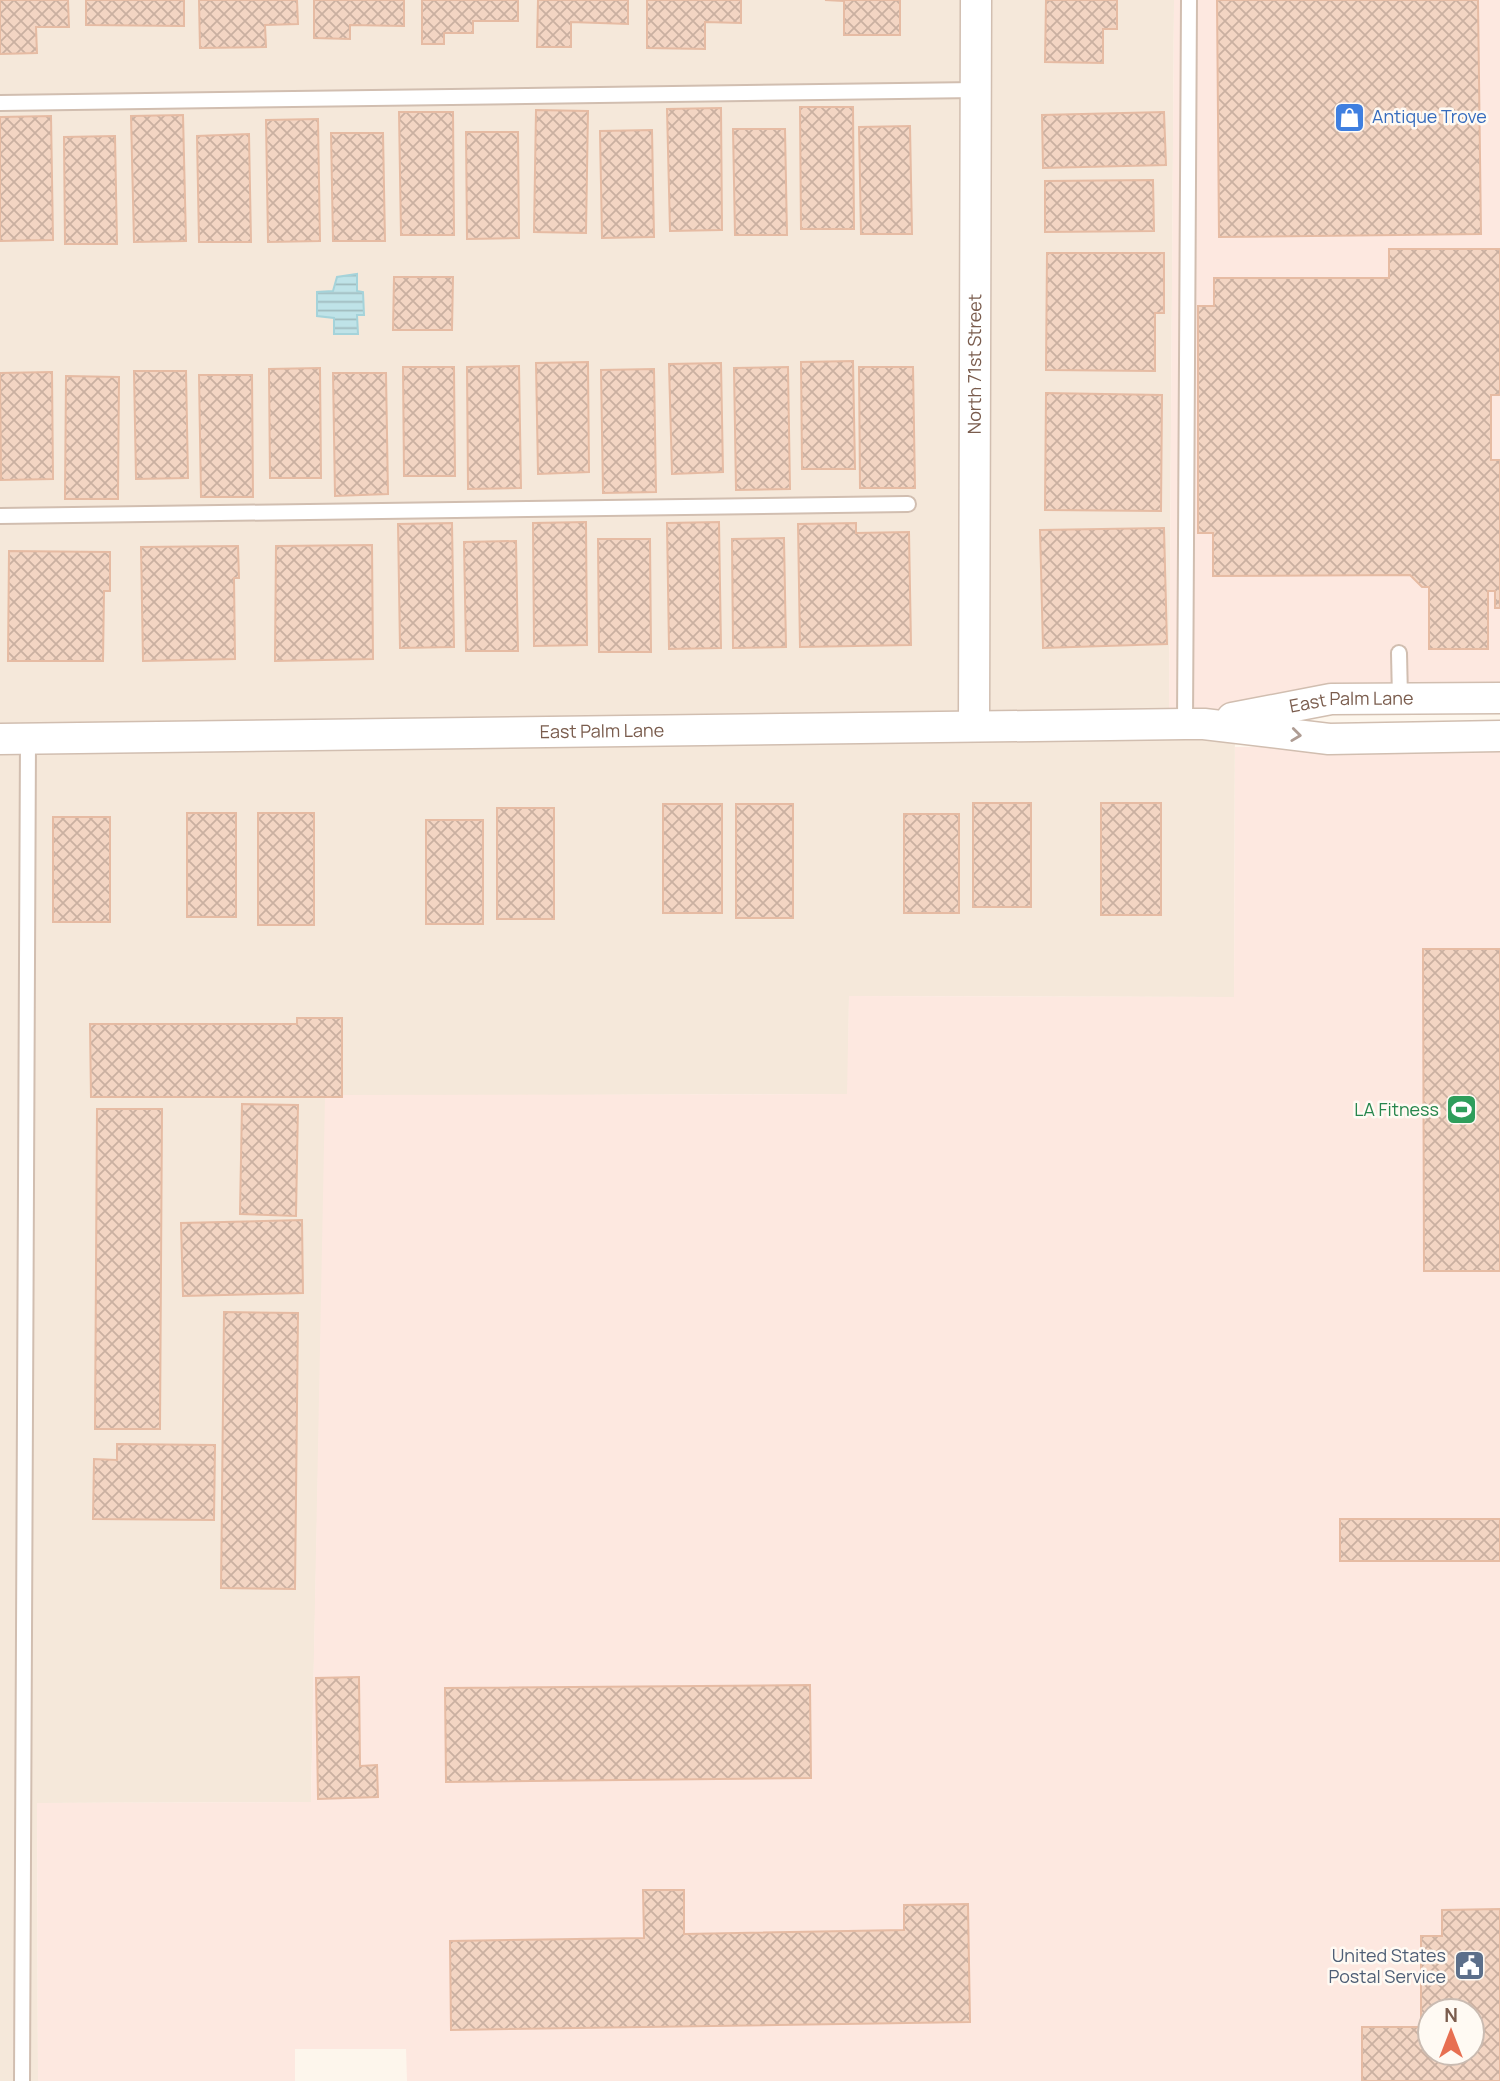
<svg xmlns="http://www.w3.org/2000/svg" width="1500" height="2081" viewBox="0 0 1500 2081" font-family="Manrope,sans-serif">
<defs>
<pattern id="water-rules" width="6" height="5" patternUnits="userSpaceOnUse" patternTransform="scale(1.75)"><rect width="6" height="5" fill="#bfe3e8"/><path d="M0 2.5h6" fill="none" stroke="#a0bbbe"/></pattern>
<pattern id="building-cross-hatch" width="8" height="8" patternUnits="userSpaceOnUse" patternTransform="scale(1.75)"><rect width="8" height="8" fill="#f3d5c3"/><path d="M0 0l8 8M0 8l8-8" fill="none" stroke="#cab0a1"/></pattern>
</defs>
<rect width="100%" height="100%" fill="#fdf6ec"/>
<polygon fill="#f5e8da" points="0,0 1174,0 1169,711 1235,712 1234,997 849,996 848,1094 326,1096 311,1802 37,1803 38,2081 0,2081"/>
<g fill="#fde8e0" fill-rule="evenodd">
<polygon points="1174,0 1500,0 1500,710 1169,711"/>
<path d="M 1500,744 L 1500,2081 L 407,2081 L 406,2049 L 295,2049 L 295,2081 L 38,2081 L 37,1803 L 311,1802 L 325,1095 L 847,1094 L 849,996 L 1234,997 L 1235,747 ZM 1430,2011 L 1472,2011 L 1472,2053 L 1430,2053 Z"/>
</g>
<polygon fill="url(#water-rules)" stroke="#a5d3da" stroke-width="2" points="357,274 357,291 363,292 364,315 357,315 358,334 334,334 334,318 317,316 317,292 333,291 337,277"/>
<g fill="url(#building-cross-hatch)" stroke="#e6bba3" stroke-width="2" fill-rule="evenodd">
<polygon points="0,0 68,0 69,27 36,27 37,53 0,54"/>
<polygon points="86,0 184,0 184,26 86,25"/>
<polygon points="199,0 297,0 298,24 265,25 266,47 200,48"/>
<polygon points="314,0 404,0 404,26 350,25 350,39 314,38"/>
<polygon points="422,0 518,0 518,21 473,21 473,33 444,33 444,44 422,44"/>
<polygon points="538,0 628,0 628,24 571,22 571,47 537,47"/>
<polygon points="647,0 741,0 741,23 705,22 705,49 647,48"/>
<polygon points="825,0 900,0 900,35 844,35 844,1"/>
<polygon points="1046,0 1117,0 1117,29 1103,29 1103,63 1045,62"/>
<polygon points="1217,0 1478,0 1481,234 1219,237"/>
<polygon points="800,107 853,107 854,229 801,229"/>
<polygon points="721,108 722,230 670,231 667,109"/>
<polygon points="536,110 588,111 586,233 534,232"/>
<polygon points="399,112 453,112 454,235 401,235"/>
<polygon points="1164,112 1166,165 1043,168 1042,115"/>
<polygon points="183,115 186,241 134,242 131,116"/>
<polygon points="51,116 53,240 0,241 0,117"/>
<polygon points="318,119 320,241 268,242 266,120"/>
<polygon points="910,126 912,234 861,234 859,127"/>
<polygon points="733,129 785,129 787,235 735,235"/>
<polygon points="652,130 654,237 602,238 600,131"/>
<polygon points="466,132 518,132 519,238 467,239"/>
<polygon points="331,133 383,133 385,241 333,241"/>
<polygon points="249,134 251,242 199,242 197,136"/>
<polygon points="115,136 117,244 65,244 64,137"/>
<polygon points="1153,180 1154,231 1045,232 1045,181"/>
<polygon points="1389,249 1500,249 1500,395 1491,395 1491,460 1500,460 1500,608 1495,608 1495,591 1488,591 1488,649 1429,649 1429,587 1422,587 1410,575 1213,576 1213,533 1198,533 1198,306 1214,306 1214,278 1389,278"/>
<polygon points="1047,253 1164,253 1164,313 1155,313 1155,371 1046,370"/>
<polygon points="394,277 453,277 452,330 393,330"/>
<polygon points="853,361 855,469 802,469 801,362"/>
<polygon points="588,362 589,472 538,474 536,363"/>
<polygon points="721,363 723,472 672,474 669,364"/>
<polygon points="519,366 521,488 468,489 467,367"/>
<polygon points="403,367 454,367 455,476 404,476"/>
<polygon points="788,367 790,489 736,490 734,368"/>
<polygon points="859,367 913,367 915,488 860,488"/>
<polygon points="320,368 321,478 270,478 269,369"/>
<polygon points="654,369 656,492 603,493 601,370"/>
<polygon points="134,371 186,371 188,478 136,479"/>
<polygon points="52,372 53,479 1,480 0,373"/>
<polygon points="333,373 386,373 388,494 335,496"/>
<polygon points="199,375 252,375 253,497 201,497"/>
<polygon points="66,376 119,377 118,499 65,499"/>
<polygon points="1046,393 1162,395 1161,511 1045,510"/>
<polygon points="586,522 587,645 534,646 533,523"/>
<polygon points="719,522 721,648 669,649 667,523"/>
<polygon points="452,523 454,647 400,648 398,524"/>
<polygon points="856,523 856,533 909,532 911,645 800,647 798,524"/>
<polygon points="1164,528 1167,644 1043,648 1040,530"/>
<polygon points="784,538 786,647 733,648 732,539"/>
<polygon points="598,539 650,539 651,652 599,652"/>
<polygon points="516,541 518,651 466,651 464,542"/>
<polygon points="372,545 373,659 275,661 276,546"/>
<polygon points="238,546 239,578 234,578 235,659 143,661 141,547"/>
<polygon points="9,551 110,552 110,591 104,591 103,661 8,661"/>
<rect x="973" y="803" width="58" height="104"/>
<rect x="1101" y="803" width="60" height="112"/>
<rect x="663" y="804" width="59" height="109"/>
<rect x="736" y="804" width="57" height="114"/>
<rect x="497" y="808" width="57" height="111"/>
<rect x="187" y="813" width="49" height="104"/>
<rect x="258" y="813" width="56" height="112"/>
<rect x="904" y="814" width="55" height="99"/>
<rect x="53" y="817" width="57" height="105"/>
<rect x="426" y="820" width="57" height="104"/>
<polygon points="1423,949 1500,949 1500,1271 1424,1271"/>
<polygon points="297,1018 342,1018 342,1097 91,1097 90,1024 297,1024"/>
<polygon points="242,1104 298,1105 296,1216 240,1214"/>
<polygon points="97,1109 162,1109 160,1429 95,1429"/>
<polygon points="302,1220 303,1293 183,1296 181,1223"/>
<polygon points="224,1312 298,1313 295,1589 221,1588"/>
<polygon points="117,1444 215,1445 214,1520 93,1519 94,1459 117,1460"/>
<rect x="1340" y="1519" width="160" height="42"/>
<polygon points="359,1677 360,1766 377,1765 378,1797 318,1799 316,1678"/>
<polygon points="810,1685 811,1778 446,1782 445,1688"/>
<polygon points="643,1890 684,1890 684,1934 904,1930 904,1905 968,1904 970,2022 451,2030 450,1941 644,1938"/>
<path d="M 1500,1909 L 1500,2081 L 1362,2081 L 1362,2027 L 1421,2027 L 1421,1936 L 1442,1936 L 1442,1910 ZM 1430,2011 L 1472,2011 L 1472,2053 L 1430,2053 Z"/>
</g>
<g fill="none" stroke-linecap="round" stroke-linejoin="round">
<defs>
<g id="lane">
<polyline points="0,103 977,90"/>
<polyline points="0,516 908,504"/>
<polyline points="1399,653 1400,698"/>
<polyline points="1185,724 1189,0"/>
<polyline points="22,2081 28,739"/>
</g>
<g id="street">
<path id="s1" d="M 1232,718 L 1331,699 L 1500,698"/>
<path id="s2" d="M 974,726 L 976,0"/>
<path id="s3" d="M 0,739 L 1185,724 L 1204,724 L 1329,739 L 1500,736"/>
</g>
</defs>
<use href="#lane" stroke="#d1beb0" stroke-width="18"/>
<use href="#street" stroke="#d1beb0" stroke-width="33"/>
<use href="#lane" stroke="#fff" stroke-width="14"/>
<use href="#street" stroke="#fff" stroke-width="30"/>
</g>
<defs><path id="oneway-chevron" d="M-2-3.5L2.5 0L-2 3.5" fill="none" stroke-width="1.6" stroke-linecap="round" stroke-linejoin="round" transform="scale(1.75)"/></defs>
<use stroke="#af9d94" href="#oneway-chevron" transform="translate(1296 735) rotate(7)"/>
<defs>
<symbol id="shop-square" viewBox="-11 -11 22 22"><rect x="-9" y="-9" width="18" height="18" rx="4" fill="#3f7fe0" stroke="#fffaf3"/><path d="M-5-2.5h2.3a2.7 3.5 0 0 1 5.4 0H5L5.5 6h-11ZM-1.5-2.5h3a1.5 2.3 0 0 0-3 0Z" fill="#fff"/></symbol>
<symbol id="stadium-square" viewBox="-11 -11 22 22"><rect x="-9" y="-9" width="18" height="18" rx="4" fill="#2e9e5b" stroke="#fffaf3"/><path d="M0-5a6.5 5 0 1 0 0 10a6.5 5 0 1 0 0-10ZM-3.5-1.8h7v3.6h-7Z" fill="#fff"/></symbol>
<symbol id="civic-square" viewBox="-11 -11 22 22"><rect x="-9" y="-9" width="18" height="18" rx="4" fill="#5c6f8a" stroke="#fffaf3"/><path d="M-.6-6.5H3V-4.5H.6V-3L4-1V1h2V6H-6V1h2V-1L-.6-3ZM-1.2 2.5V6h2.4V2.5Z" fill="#fff"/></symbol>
</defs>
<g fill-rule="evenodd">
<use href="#shop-square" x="1332" y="100" width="35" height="35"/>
<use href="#stadium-square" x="1444" y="1092" width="35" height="35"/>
<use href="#civic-square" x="1452" y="1948" width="35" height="35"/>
</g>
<g text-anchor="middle" stroke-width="5" stroke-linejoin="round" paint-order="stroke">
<g font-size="18" fill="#366cbe" stroke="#fffaf3" text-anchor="start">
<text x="1372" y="123">Antique Trove</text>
</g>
<g font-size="18" fill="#7a5c4d" stroke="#fffaf3">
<text dy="6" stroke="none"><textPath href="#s2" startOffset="362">North 71st Street</textPath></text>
<text dy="6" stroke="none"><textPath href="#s1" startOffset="121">East Palm Lane</textPath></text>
<text dy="6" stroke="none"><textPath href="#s3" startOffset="602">East Palm Lane</textPath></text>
</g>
<g font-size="18" fill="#27864d" stroke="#fffaf3" text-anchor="end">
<text x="1439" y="1116">LA Fitness</text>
</g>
<g font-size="18" fill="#4e5e75" stroke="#fffaf3" text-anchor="end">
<text x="1446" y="1962">United States<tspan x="1446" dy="21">Postal Service</tspan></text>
</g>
</g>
<g transform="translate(1451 2032)"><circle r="33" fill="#fffaf3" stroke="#cabbb1" stroke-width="2"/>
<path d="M0-5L12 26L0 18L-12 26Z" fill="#e76f51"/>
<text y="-10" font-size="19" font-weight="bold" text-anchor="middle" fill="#7a5c4d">N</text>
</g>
</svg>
